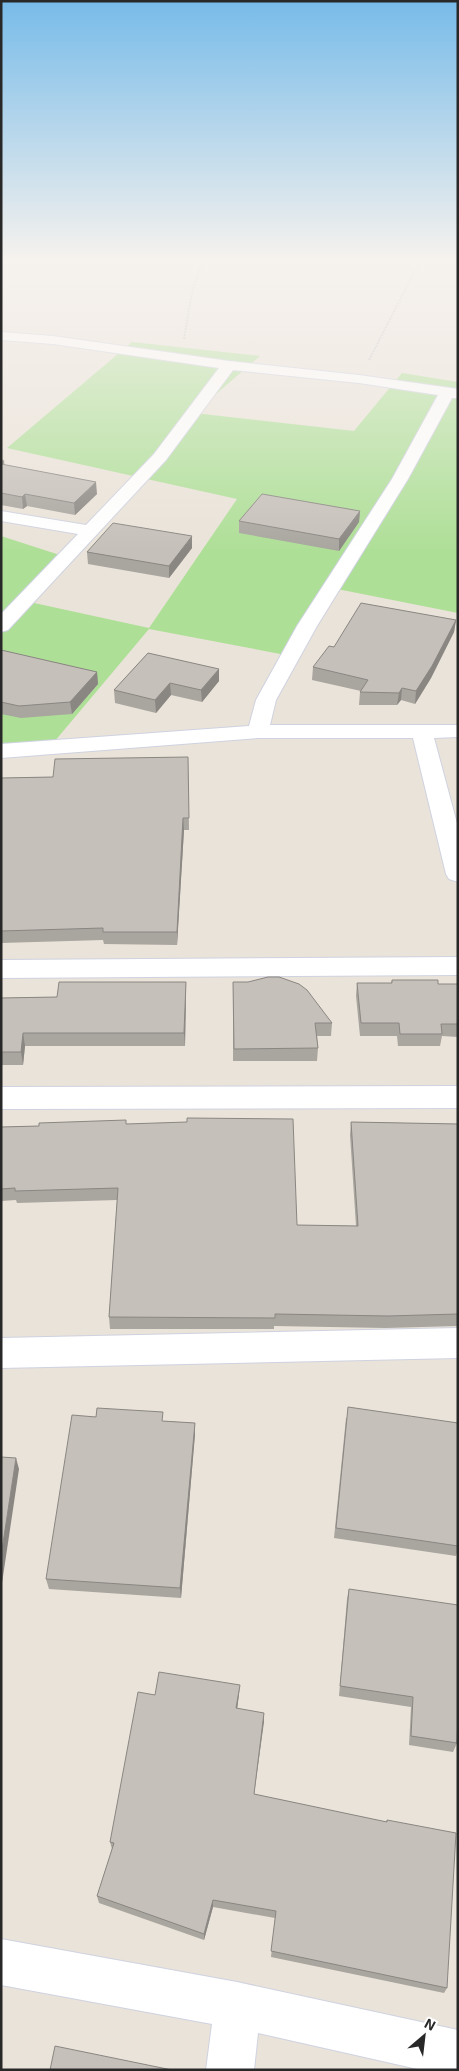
<svg xmlns="http://www.w3.org/2000/svg" width="459" height="2071" viewBox="0 0 459 2071" font-family="'Exo 2',sans-serif">
<rect width="100%" height="100%" fill="#eae3d9"/>
<polygon fill="#aedf97" points="132,342 260,356 194,413 354,431 402,373 458,382 458,613 332,588 291,656 149,629 49,748 1,751 1,536 66,557 25,601 149,628 237,499 7,448"/>
<g fill="none" stroke-linecap="round" stroke-linejoin="round">
<defs>
<g id="minor">
<polygon points="1,332 53,336 229,361 359,375 458,389 458,398 452,398 408,479 317,626 276,700 270,725 458,725 458,737 434,738 458,827 458,882 449,879 446,874 413,738 258,738 1,758 1,744 249,726 256,700 297,626 392,479 438,395 359,383 233,370 166,460 8,630 1,632 1,614 78,534 1,521 1,511 86,525 154,454 219,368 53,344 1,340"/>
<polygon points="458,957 458,975 1,978 1,960"/>
<polygon points="458,1086 458,1108 1,1109 1,1087"/>
<polygon points="458,1328 458,1358 1,1368 1,1338"/>
<polygon points="1,1939 237,1982 458,2030 458,2070 422,2070 258,2033 254,2070 206,2070 212,2024 1,1985"/>
</g>
</defs>
<use href="#minor" stroke="#cfd2e0" stroke-width="2"/>
<g stroke="#c3c3c3" stroke-width="2" stroke-dasharray="2 1" stroke-linecap="butt">
<polyline points="184,339 192,292 202,261"/>
<polyline points="369,360 420,261"/>
</g>
<use href="#minor" fill="#fff" fill-rule="evenodd"/>
</g>
<g fill="#a9a59f">
<polygon points="1,459 4,460 4,465 97,494 75,515 27,506 23,509 1,505"/>
<polygon points="360,511 359,522 339,551 239,533 239,521"/>
<polygon points="192,548 169,578 88,564 87,552"/>
<polygon points="456,620 454,632 431,678 415,704 401,700 397,705 359,705 360,692 361,691 312,680 313,667 334,647"/>
<polygon points="1,650 97,672 98,684 72,714 21,718 1,714"/>
<polygon points="148,653 219,681 202,702 171,695 156,713 115,703 114,690"/>
<polygon points="188,757 189,830 184,830 177,945 104,944 103,940 1,943 1,778 53,777"/>
<polygon points="392,980 438,984 458,984 458,1037 442,1036 440,1046 398,1046 397,1036 360,1036 356,996 357,983 391,983"/>
<polygon points="186,982 185,1046 25,1046 23,1065 1,1065 1,998 57,997"/>
<polygon points="233,982 332,1023 331,1036 317,1036 318,1048 317,1061 233,1061"/>
<polygon points="351,1122 458,1124 458,1326 386,1328 274,1326 274,1329 110,1329 109,1317 117,1200 17,1203 16,1200 1,1201 1,1127 126,1124 297,1225 356,1226 350,1135"/>
<polygon points="346,1418 458,1423 458,1549 456,1556 334,1538"/>
<polygon points="164,1421 195,1423 195,1434 181,1598 49,1589 46,1579"/>
<polygon points="349,1589 457,1743 453,1752 409,1745 411,1707 339,1696 347,1599"/>
<polygon points="239,1694 237,1709 264,1713 254,1794 386,1822 387,1820 447,1988 444,1993 271,1957 275,1918 213,1907 204,1940 99,1903 97,1896 112,1849 110,1842 155,1695"/>
</g>
<g fill="#8a8682">
<polygon points="4,460 5,471 1,474 1,462"/>
<polygon points="96,482 97,494 75,515 74,503"/>
<polygon points="25,494 27,506 23,509 22,497"/>
<polygon points="360,511 359,522 339,551 339,539"/>
<polygon points="192,536 192,548 169,578 169,566"/>
<polygon points="456,620 454,632 431,678 415,704 416,691"/>
<polygon points="219,669 219,681 202,702 201,690"/>
<polygon points="97,672 98,684 72,714 70,702"/>
<polygon points="170,683 171,695 156,713 155,700"/>
<polygon points="402,688 401,700 397,705 399,693"/>
<polygon points="183,818 184,830 177,945 177,932"/>
<polygon points="186,982 186,995 185,1046 184,1033"/>
<polygon points="23,1033 25,1046 23,1065 21,1052"/>
<polygon points="195,1423 195,1434 181,1598 180,1588"/>
<polygon points="16,1458 19,1469 2,1583 1,1556"/>
<polygon points="240,1685 239,1694 236,1718 236,1708"/>
<polygon points="264,1713 264,1722 253,1802 254,1794"/>
<polygon points="213,1900 213,1907 204,1940 204,1934"/>
</g>
<g fill="#c5c0b9" stroke="#8a8682">
<polygon points="1,464 96,482 74,503 25,494 22,497 1,493"/>
<polygon points="262,494 360,511 339,539 239,521"/>
<polygon points="113,523 192,536 169,566 87,552"/>
<polygon points="361,603 456,620 432,666 416,691 402,688 399,693 360,692 368,680 313,667 329,646 334,647"/>
<polygon points="1,650 97,672 70,702 19,706 1,702"/>
<polygon points="148,653 219,669 201,690 170,683 155,700 114,690"/>
<polygon points="188,757 189,818 183,818 177,932 103,932 103,928 1,931 1,778 53,777 55,759"/>
<polygon points="268,977 279,977 299,984 307,990 332,1023 315,1023 318,1048 234,1049 233,982 248,982"/>
<polygon points="392,980 438,980 438,984 458,984 458,1024 441,1024 442,1034 400,1034 399,1023 361,1023 357,983 392,983"/>
<polygon points="59,982 186,982 184,1033 23,1033 21,1052 1,1052 1,998 57,997"/>
<polygon points="187,1118 293,1119 297,1225 358,1226 351,1122 458,1124 458,1314 388,1316 275,1314 275,1318 109,1317 118,1188 15,1191 15,1188 1,1189 1,1127 39,1126 39,1123 126,1120 126,1124 187,1122"/>
<polygon points="348,1407 458,1423 458,1546 336,1528"/>
<polygon points="97,1408 163,1412 162,1421 195,1423 180,1588 46,1579 72,1415 96,1417"/>
<polygon points="1,1457 16,1458 1,1556"/>
<polygon points="349,1589 458,1605 458,1714 457,1743 411,1736 413,1697 340,1686"/>
<polygon points="159,1672 240,1685 236,1708 264,1713 254,1794 387,1822 387,1820 456,1833 447,1988 271,1951 276,1911 213,1900 204,1934 97,1896 114,1843 110,1842 138,1692 155,1695"/>
<polygon points="55,2046 172,2070 50,2070"/>
</g>
<linearGradient id="sky" x2="0" y2="1"><stop stop-color="#77bbe9"/><stop offset="0.47" stop-color="#f6f2ee"/><stop offset="1" stop-color="#f6f2ee" stop-opacity="0"/></linearGradient>
<rect width="459" height="551" fill="url(#sky)"/>
<rect width="459" height="2071" fill="none" stroke="#282828" stroke-width="5"/>
<g transform="translate(424 2036) rotate(28)" stroke="#ffffff" stroke-width="4" paint-order="stroke">
<path d="M0-4L9 19L0 12L-9 19Z" fill="#282828"/>
<text y="-8" font-size="14" font-weight="bold" text-anchor="middle" fill="#282828">N</text>
</g>
</svg>
